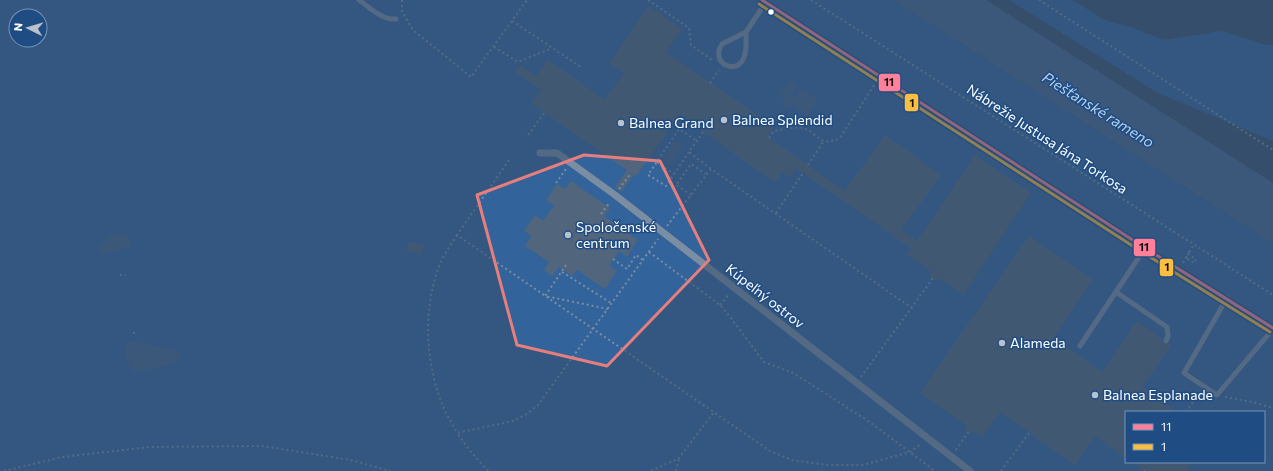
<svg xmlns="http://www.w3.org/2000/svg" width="1273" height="471" viewBox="0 0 1273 471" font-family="Commissioner,sans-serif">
<rect width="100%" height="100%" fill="#354e6c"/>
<g fill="#32639a" fill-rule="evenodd">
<path d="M 0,0 L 893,0 L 1273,244 L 1273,471 L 0,471 ZM 16,16 L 40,16 L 40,40 L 16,40 ZM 1126,412 L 1264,412 L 1264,462 L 1126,462 Z"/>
<polygon points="1009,0 1073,0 1104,20 1131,27 1164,40 1222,31 1266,45 1273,45 1273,141 1158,93"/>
</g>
<g fill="#43638a">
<polygon points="893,0 986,0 1273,183 1273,244"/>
<polygon points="790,80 798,86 792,94 793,97 796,97 802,89 817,99 817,102 807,116 793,106 790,106 787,110 783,106 786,102 780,97 780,95"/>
<polygon points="675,140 684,145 671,165 663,159"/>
<path d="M 122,233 L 129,236 L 130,241 L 130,246 C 119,252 110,253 99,253 L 99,248 C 105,238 111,235 122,233 Z"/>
<path d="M 131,341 L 177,350 L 180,354 L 180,360 C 175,365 145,370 135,372 C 128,367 124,354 125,344 Z"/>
</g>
<g fill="#51657c">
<polygon points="649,6 682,29 666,52 774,127 767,137 845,191 885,135 941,175 901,230 917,241 975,155 1031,193 964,294 939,278 937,281 929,276 932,272 907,255 911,248 796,168 789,178 782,172 775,182 700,130 701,129 680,114 636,176 634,175 621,192 615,187 627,170 531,103 541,90 515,72 520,65 536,76 548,60 605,100 624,73 609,63"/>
<polygon points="571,181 610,208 604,216 638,240 627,257 619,251 609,266 617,271 605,289 577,270 572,276 559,267 552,276 544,270 549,262 525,246 531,236 524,231 535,215 543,221 554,205 546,200 557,184 565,189"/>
<polygon points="1029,236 1093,280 1053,338 1102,372 1137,321 1162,339 1162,342 1164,345 1169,344 1171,345 1142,387 1177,412 1126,412 1126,458 1095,436 1075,465 1000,412 983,437 974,431 973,434 965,429 967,426 920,393"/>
<polygon points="408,242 424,245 422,253 406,251"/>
<polygon points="1132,462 1193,462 1187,471 1145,471"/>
</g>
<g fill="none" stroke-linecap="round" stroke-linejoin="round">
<g stroke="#7b8da2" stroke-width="2" stroke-dasharray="2 3" stroke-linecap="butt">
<polyline points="402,0 402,12 413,30 471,77 527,0"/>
<polyline points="648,0 689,28 691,45 712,60"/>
<polyline points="811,0 1273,295"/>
<polyline points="1039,0 1273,150"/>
<polyline points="512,21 581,67"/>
<polyline points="494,47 518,62 552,48"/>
<polyline points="710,83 719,70"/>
<polyline points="703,132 689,152 711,169"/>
<polyline points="528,135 545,112"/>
<path d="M 769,138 L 774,131 C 781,130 798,126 803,128 C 819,134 820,148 840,138 L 876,82"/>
<polyline points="689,152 666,186 648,175 679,129 697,141"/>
<polyline points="509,160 457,235 770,451 792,460 828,465 863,465 910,452 921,444"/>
<polyline points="657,162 674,174"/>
<polyline points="808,165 823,142"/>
<polyline points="556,183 566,169"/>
<polyline points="619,189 631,173"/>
<polyline points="691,195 676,185 691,164 706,174"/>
<polyline points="776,213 803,173"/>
<polyline points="601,214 610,202"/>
<polyline points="667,226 711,169 912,308"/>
<path d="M 457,235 C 449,247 441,259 437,272 C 423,314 426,365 443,406 C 446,415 453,424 457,433"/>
<polyline points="649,252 720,305 731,318 764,362 793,373 828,395 871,423 935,471"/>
<polyline points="1189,252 1194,245"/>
<polyline points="613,259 627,269 636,255 643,260"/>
<polyline points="1183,263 1188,254 1196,259 1194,263 1186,258"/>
<polyline points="566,265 545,296 608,309"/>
<polyline points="562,272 611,303"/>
<polyline points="120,275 126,275"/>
<polyline points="720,305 729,294"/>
<polyline points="133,333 138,332"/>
<polyline points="861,377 933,278"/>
<polyline points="1225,397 1252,402 1273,408"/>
<polyline points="1186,412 1200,392"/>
<polyline points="956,450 969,431"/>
<polyline points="4,471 62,457 150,447 262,446 351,460 390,471"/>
<polyline points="488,471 471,452 457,433 513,421 527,414 538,405 658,239"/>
<polyline points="651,471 679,458 714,412"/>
<polyline points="676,471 679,458"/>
<polyline points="1001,471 1029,433"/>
<polyline points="1144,471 1145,471"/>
</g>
<g stroke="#7b8da2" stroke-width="5">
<path d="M 359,0 C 370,8 382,20 396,19"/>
<polyline points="762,0 1145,248 1273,328"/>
<path d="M 746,32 C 746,40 747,50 744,57 C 738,76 709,64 722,44 Z"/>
<polyline points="746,32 766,2"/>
<polyline points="1116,292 1167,327 1168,336 1166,341"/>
<polyline points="1227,298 1184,373 1217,395 1273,329"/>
<polyline points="1080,346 1145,248"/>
</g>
<polyline stroke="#7b8da2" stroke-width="7" points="540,153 557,153 615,195 970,471"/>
<polyline stroke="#7b8da2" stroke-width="2" stroke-dasharray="2 3" stroke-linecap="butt" points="1186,258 1189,252"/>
<defs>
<polyline id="bus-1" points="762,0 1145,248 1273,328"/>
<polyline id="bus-2" points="759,4 1142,252 1270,332"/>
</defs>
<use href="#bus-1" stroke="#1f4c83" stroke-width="6"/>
<use href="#bus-2" stroke="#1f4c83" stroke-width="6"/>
<use href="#bus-1" stroke="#ff8098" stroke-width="3"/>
<use href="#bus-2" stroke="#fbbe40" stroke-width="3"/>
</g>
<path d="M0 0H1273V471H0ZM 584,155 L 660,161 L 709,260 L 607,366 L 517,345 L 477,195 Z" fill="#354e6c" fill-opacity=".55" fill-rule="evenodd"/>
<path fill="none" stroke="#e67e7e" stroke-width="3" stroke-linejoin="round" d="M 584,155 L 660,161 L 709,260 L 607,366 L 517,345 L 477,195 Z"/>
<circle fill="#fff" stroke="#1f4c83" stroke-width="1.5" cx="771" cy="12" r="3.5"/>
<g fill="#b8c1cc" stroke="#1f4c83" stroke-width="1.5">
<circle cx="724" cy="120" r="4"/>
<circle cx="621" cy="123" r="4"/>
<circle cx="568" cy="235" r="4"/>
<circle cx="1002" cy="343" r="4"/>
<circle cx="1095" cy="395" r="4"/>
</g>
<g text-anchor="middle" stroke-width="3" stroke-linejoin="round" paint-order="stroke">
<g font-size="14" fill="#fff" stroke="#1f4c83" text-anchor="start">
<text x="732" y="125">Balnea Splendid</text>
<text x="629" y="128">Balnea Grand</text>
<text x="576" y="232">Spoločenské<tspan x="576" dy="16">centrum</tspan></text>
<text x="1010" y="348">Alameda</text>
<text x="1103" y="400">Balnea Esplanade</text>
</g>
<g font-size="14" fill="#fff" stroke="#1f4c83">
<text transform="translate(1047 139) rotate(33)" y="5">Nábrežie Justusa Jána Torkosa</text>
<text transform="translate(765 296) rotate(38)" y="5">Kúpeľný ostrov</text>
</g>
<g font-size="15" font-style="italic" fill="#b1cff1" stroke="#1f4c83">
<text transform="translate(1098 110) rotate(32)" y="5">Piešťanské rameno</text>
</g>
</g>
<g stroke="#1f4c83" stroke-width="1.5">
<rect x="878" y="73" width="23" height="19" rx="4" fill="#ff8098"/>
<rect x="904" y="93" width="15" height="19" rx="4" fill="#fbbe40"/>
<rect x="1133" y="238" width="23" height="19" rx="4" fill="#ff8098"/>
<rect x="1159" y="258" width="15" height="19" rx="4" fill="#fbbe40"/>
</g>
<g font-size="11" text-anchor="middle" font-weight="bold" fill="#111">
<text x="889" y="86">11</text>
<text x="912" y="107">1</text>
<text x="1144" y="251">11</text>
<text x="1167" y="271">1</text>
</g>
<rect x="1125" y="411" width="140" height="52" fill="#1f4c83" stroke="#7994b5"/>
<rect x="1133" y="424" width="20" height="6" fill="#ff8098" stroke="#7994b5"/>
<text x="1161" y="431" font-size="12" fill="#ffffff">11</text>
<rect x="1133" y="444" width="20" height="6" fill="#fbbe40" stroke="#7994b5"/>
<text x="1161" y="451" font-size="12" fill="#ffffff">1</text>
<g transform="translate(28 28) rotate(275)"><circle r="19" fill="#1f4c83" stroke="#7994b5"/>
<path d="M0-3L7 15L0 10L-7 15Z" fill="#b8c1cc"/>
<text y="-6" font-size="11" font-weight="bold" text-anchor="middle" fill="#ffffff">N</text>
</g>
</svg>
